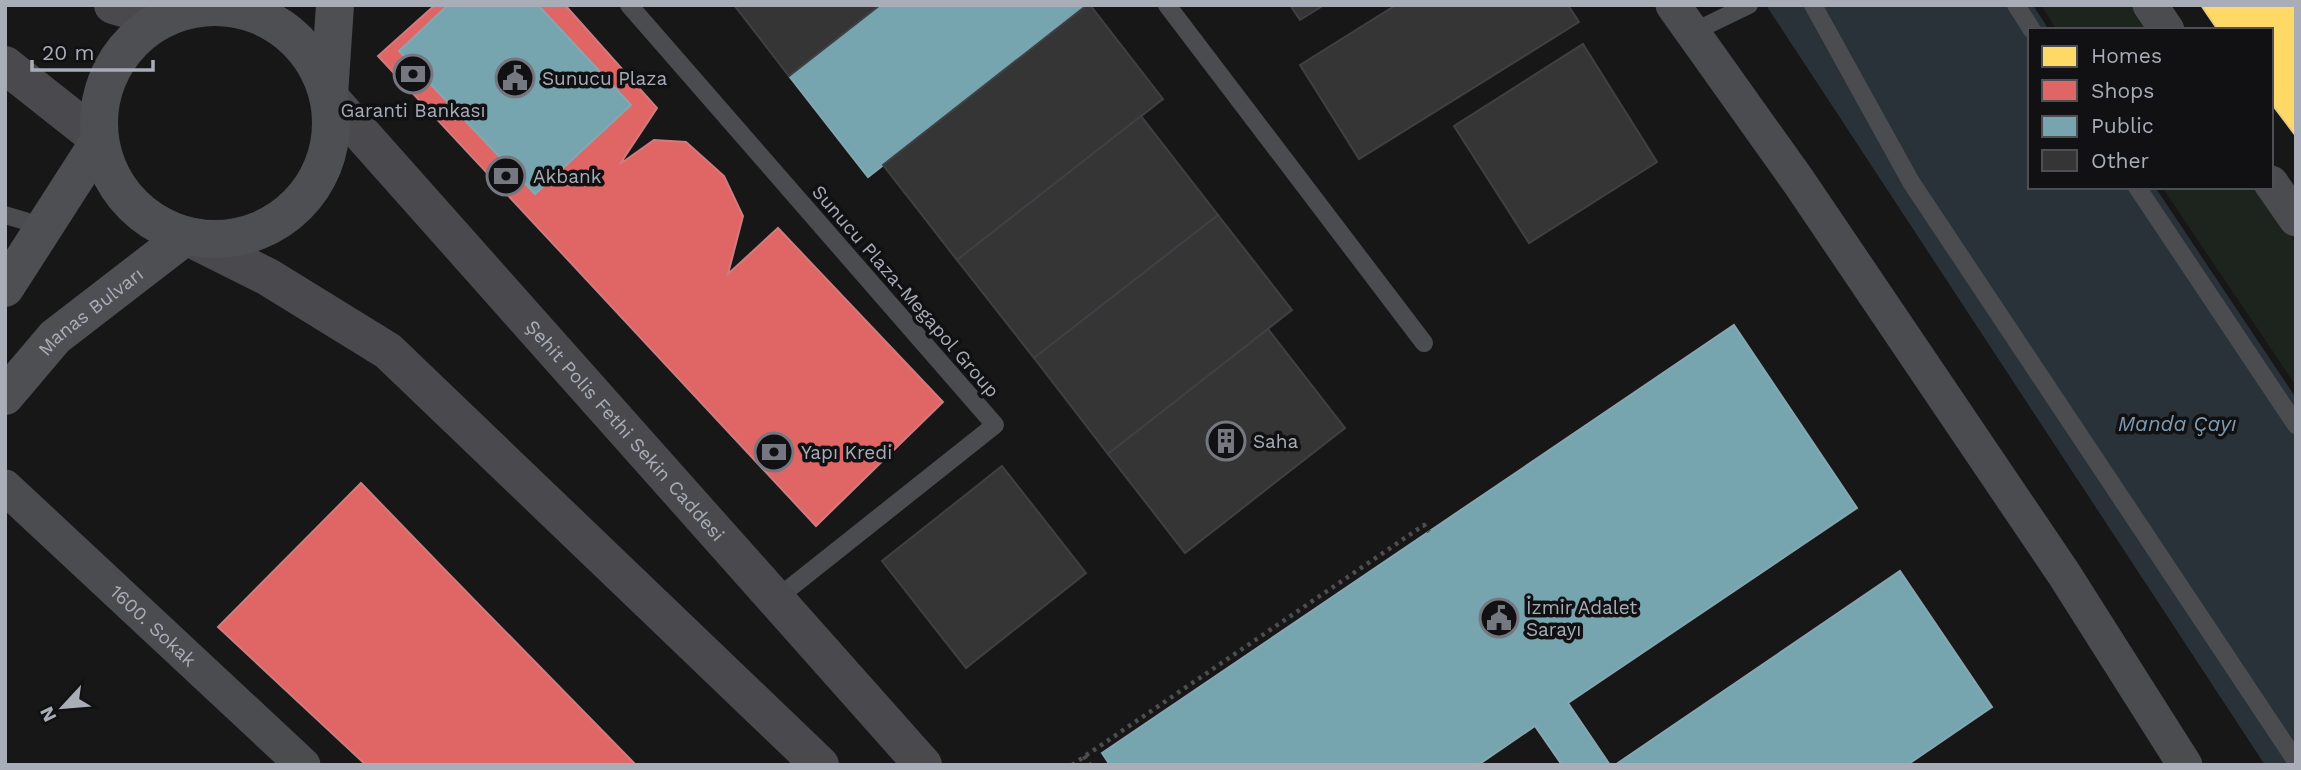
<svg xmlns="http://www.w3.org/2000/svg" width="2301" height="770" viewBox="0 0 2301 770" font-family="'Work Sans',sans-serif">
<rect width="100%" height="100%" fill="#171717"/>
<g fill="#1d241e">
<polygon points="2041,5 2135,5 2151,30 2057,30"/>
<polygon points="2162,187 2258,187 2296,243 2296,386"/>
</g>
<polygon fill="#2a3239" points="1766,5 2033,5 2049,30 2030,30 2030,187 2155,187 2296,398 2296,765 2265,765"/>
<polygon fill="#ffd966" stroke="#e5cc7f" stroke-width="2" points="2201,5 2296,5 2296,136 2271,103 2271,30 2218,30"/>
<g fill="#e06666" stroke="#cf7b7f" stroke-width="2">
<polygon points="435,5 565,5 657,108 620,164 654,140 686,142 724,176 743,216 728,274 778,228 943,402 816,526 378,56"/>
<polygon points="361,483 447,572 636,765 366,765 218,627"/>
</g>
<g fill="#76a5af" stroke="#85a7b2" stroke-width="2">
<polygon points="448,5 538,5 631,105 535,194 399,51"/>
<polygon points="880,5 1087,5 868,177 789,76"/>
<polygon points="1734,325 1857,508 1568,703 1610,765 1562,765 1535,726 1478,765 1110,765 1102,753"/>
<polygon points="1900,571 1992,707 1907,765 1615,765"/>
</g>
<g fill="#353536" stroke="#3f4043" stroke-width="2">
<polygon points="734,5 880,5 789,76"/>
<polygon points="1087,5 1090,5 1163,99 957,260 883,165"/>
<polygon points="1290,5 1324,5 1300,20"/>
<polygon points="1396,5 1568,5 1579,22 1359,159 1300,65"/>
<polygon points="1583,44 1657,162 1529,243 1454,126"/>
<polygon points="1141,116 1218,215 1034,358 957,260"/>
<polygon points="1218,215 1292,310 1108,454 1034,358"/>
<polygon points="1268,329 1345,428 1185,553 1108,454"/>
<polygon points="1002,466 1086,573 966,668 882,561"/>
</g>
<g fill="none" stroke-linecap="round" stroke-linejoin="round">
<g stroke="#4d4e52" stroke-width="4.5" stroke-dasharray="3.5 5" stroke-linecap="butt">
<polyline points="1084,756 1090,765"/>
<polyline points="1072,765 1424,525 1429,532"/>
</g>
<g stroke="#4b4c50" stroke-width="18">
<polyline points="629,5 995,425 776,599"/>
<polyline points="1167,5 1424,343"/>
<polyline points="1813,5 1911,182 2296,761"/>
<polyline points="2016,5 2032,30"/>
<polyline points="1693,32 1749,5"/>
<polyline points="2137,187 2296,425"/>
<polyline points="5,215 45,227"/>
</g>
<g stroke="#4b4c50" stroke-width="35">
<polyline points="1673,5 1799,182 2064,574 2185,765"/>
<polyline points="2150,5 2167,30"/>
<polyline points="2271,183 2296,219"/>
<path id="s1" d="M 5,487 L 303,765"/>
</g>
<g stroke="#4a4a4e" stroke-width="38">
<polyline points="113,5 161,19"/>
<polyline points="5,65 100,140"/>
<path id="s2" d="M 329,97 L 923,765"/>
<polyline points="186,236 268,277 388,351 820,765"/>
</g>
<g stroke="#4d4f52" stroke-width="38">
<circle cx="215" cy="123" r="116"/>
<polyline points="329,95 335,5"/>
<polyline points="5,288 100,140"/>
<path id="s3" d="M 5,396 L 55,337 L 186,236"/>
</g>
</g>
<defs>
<symbol id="bank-ring" viewBox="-11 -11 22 22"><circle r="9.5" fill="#111113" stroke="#757880" stroke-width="1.5"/><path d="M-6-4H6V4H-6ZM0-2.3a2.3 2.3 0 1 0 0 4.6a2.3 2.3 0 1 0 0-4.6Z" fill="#757880"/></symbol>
<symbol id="civic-ring" viewBox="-11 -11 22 22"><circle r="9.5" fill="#111113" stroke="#757880" stroke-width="1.5"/><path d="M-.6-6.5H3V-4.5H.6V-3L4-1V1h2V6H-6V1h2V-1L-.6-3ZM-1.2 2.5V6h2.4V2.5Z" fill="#757880"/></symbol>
<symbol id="building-ring" viewBox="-11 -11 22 22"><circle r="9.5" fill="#111113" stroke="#757880" stroke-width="1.5"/><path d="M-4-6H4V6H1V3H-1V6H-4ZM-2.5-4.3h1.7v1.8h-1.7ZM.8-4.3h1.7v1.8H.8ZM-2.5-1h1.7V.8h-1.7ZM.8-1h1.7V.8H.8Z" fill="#757880"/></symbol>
</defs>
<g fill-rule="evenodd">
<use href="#bank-ring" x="391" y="52" width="44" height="44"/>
<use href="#civic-ring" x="493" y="56" width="44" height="44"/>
<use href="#bank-ring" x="484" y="154" width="44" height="44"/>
<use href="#building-ring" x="1204" y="419" width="44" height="44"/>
<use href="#bank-ring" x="752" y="430" width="44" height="44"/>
<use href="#civic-ring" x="1477" y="596" width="44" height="44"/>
</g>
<g text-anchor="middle" stroke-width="7" stroke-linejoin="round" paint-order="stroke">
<g font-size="19" fill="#a8adb8" stroke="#111113" text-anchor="start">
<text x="542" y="85">Sunucu Plaza</text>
<text x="413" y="117" text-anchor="middle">Garanti Bankası</text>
<text x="533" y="183">Akbank</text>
<text x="1253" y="448">Saha</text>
<text x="801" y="459">Yapı Kredi</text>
<text x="1526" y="614">İzmir Adalet<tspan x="1526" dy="22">Sarayı</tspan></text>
</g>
<g font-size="19" fill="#a8adb8" stroke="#111113">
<text transform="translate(906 291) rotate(49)" y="7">Sunucu Plaza-Megapol Group</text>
<text dy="7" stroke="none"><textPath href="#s3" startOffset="121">Manas Bulvarı</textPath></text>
<text dy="7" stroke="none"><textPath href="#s2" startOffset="446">Şehit Polis Fethi Sekin Caddesi</textPath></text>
<text dy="7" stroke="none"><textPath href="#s1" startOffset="203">1600. Sokak</textPath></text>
</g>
<g font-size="21" font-style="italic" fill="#7f9bb3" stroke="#111113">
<text x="2177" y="431">Manda Çayı</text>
</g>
</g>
<rect width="2301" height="770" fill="none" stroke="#a8adb8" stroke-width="14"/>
<rect x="2028" y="28" width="245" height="161" fill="#111113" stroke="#4d4f55" stroke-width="2"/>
<rect x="2042" y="46" width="35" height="21" fill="#ffd966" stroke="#4d4f55" stroke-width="2"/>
<text x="2091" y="63" font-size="21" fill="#a8adb8">Homes</text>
<rect x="2042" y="80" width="35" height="21" fill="#e06666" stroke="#4d4f55" stroke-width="2"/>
<text x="2091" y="98" font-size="21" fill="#a8adb8">Shops</text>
<rect x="2042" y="116" width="35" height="21" fill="#76a5af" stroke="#4d4f55" stroke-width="2"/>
<text x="2091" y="133" font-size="21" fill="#a8adb8">Public</text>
<rect x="2042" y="150" width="35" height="21" fill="#353536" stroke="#4d4f55" stroke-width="2"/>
<text x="2091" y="168" font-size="21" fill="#a8adb8">Other</text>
<g transform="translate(63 707) rotate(244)" stroke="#111113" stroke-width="5" paint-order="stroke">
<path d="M0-5L12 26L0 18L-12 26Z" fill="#a8adb8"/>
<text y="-10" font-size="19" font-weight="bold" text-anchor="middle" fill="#a8adb8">N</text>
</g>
<path d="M32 60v10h121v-10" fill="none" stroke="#a8adb8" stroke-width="3.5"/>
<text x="42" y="60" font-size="21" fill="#a8adb8" stroke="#111113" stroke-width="5" paint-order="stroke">20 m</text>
</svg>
